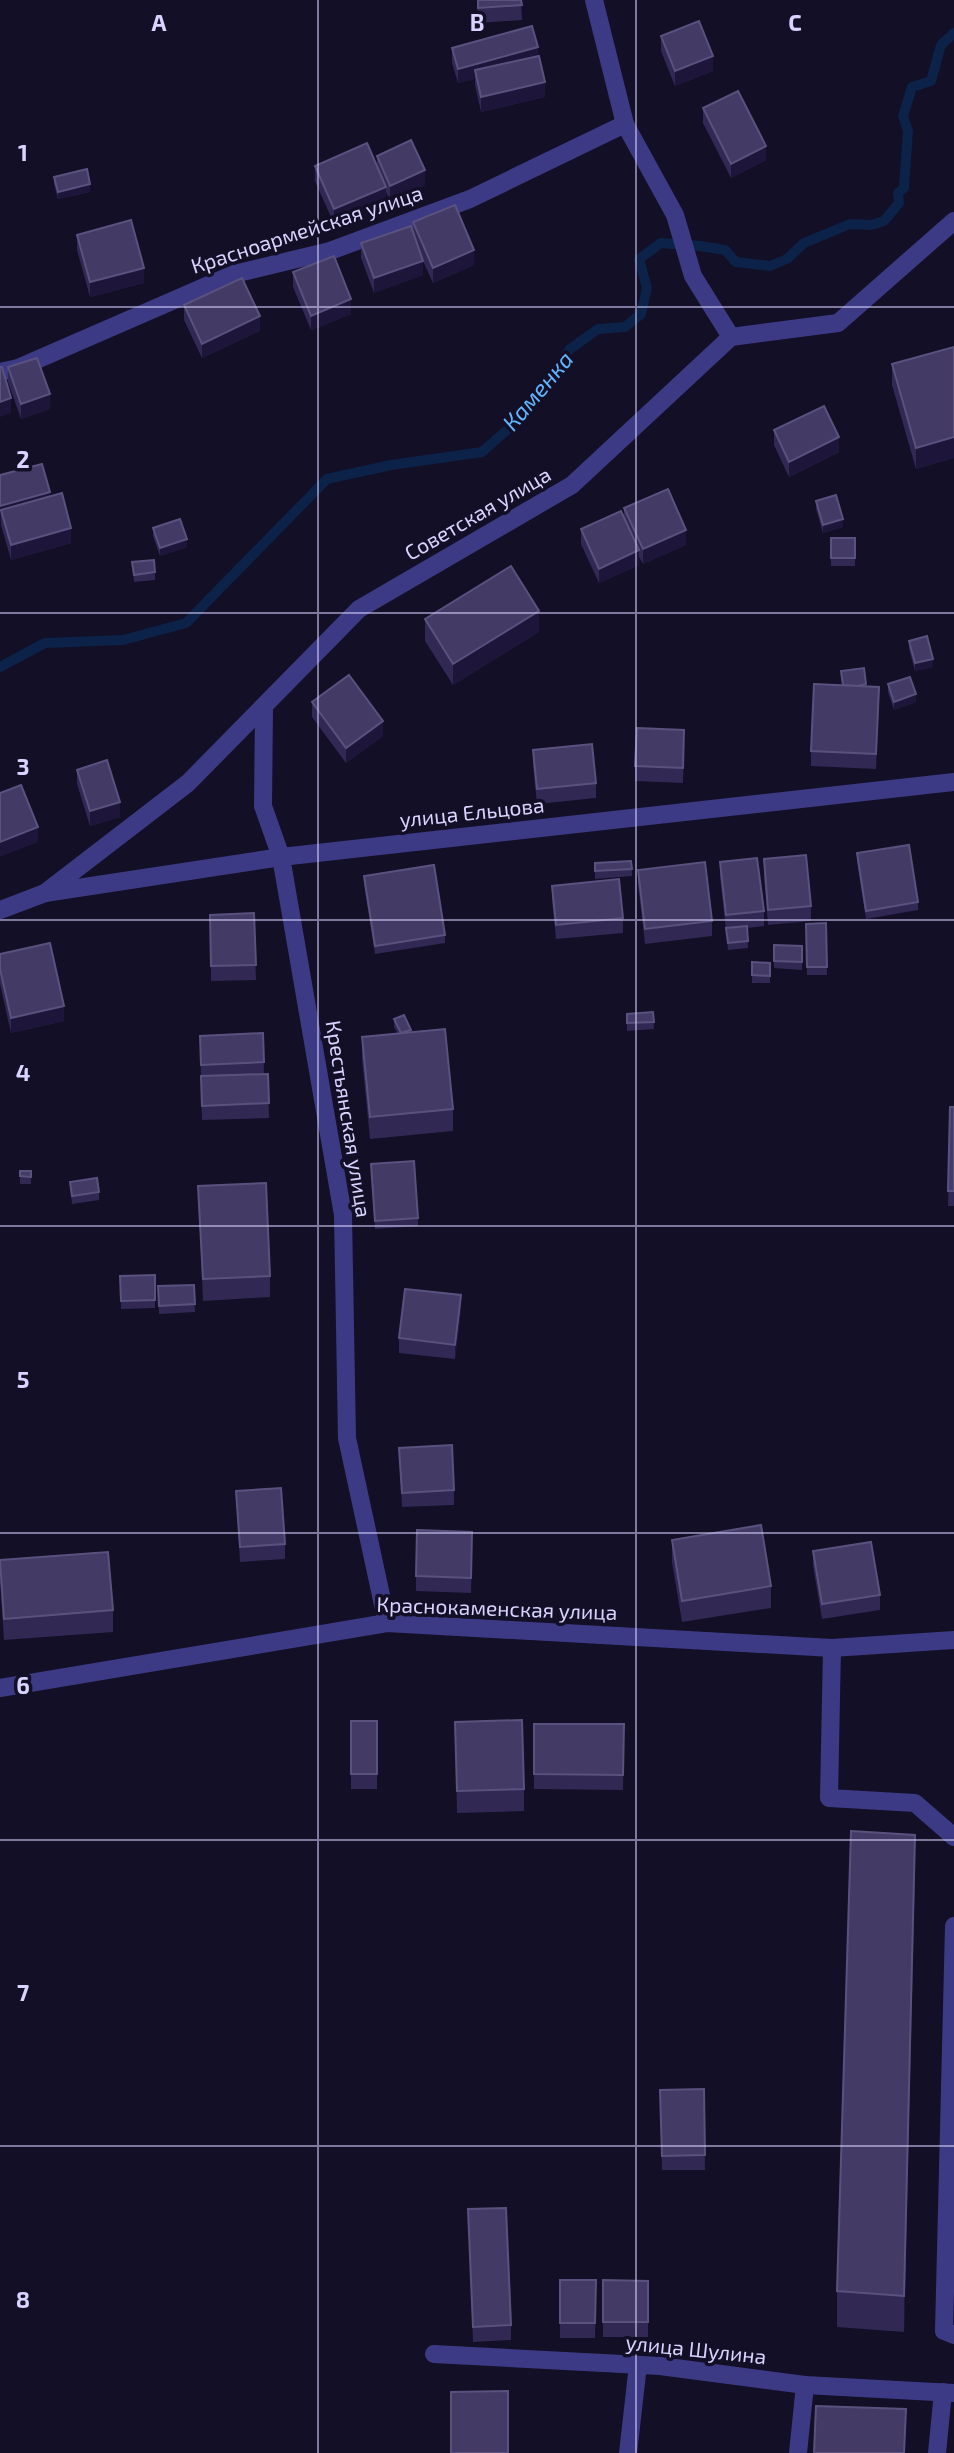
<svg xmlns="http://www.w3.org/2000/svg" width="954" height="2453" viewBox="0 0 954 2453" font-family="'Exo 2',sans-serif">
<rect width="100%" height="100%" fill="#130f26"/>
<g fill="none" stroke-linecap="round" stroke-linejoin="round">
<polyline stroke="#0c2248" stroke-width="10" points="0,667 45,643 123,640 186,623 327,479 391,465 482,452 516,422 570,349 598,329 625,327 641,314 647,288 639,259 661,243 700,246 725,250 736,262 770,266 787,259 804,243 850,224 871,225 884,221 899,203 898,193 904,188 908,131 903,116 912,87 931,81 941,45 954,33"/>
<g stroke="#3d3a85" stroke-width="18">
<polyline points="594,0 625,124 675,215 693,276 731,337"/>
<polyline points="0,372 18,368 234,274 330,251 470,199 625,124"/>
<polyline points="264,707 263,806 281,857 343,1215 347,1438 387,1623"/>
<polyline points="45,893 188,783 359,609 572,485 731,337 838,323 954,221"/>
<polyline points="0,910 45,893 281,857 954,782"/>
<polyline points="832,1648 829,1798 915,1803 954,1837"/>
<polyline points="0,1688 387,1623 832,1648 954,1640"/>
<polyline points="954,1926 944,2331 954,2335"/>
<polyline points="434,2354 660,2366 805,2385 954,2393"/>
<polyline points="628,2453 638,2365"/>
<polyline points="798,2453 805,2385"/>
<polyline points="937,2453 943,2392"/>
</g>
</g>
<g fill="#312854">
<polygon points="477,0 521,0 522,20 478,23"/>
<polygon points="661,36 713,71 675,86 661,51"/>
<polygon points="452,48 538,56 545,97 481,112 475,85 475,79 458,83 452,63"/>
<polygon points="703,108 766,160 731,178 703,123"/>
<polygon points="377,156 425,185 390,201 386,192 386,202 334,224 315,181 315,166 377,166"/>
<polygon points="54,177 90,192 58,199 54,184"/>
<polygon points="413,222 474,265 433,283 423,261 423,275 374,293 361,258 361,243 413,232"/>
<polygon points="77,235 144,283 90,297 77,250"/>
<polygon points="293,272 351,314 311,330 293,287"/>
<polygon points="184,305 260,331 202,358 184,320"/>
<polygon points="954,347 954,458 916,469 892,385 892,364"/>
<polygon points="8,367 50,409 21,419 8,382"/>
<polygon points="774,430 839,452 789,477 774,445"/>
<polygon points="0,475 50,496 71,543 11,560 1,525 1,520 0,521"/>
<polygon points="816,501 843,527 823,533 816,509"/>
<polygon points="624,508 686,545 643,564 639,557 639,565 599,583 581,544 581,529 624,517"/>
<polygon points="153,528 187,547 160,556 153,536"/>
<rect x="831" y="538" width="24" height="28"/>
<polygon points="132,562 155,572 155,580 134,582"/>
<polygon points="425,619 539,632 453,685 425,641"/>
<polygon points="909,641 933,667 915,671 909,649"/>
<polygon points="864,668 866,686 879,701 876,769 811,766 811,751 842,685 841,671"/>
<polygon points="888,684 916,702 894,710 888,692"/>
<polygon points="312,702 383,736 346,763 312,717"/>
<polygon points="684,745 683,783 635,781 635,766"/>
<polygon points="533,750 596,783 596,798 537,804 533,765"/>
<polygon points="77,770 120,817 90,826 77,784"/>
<polygon points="857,853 918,902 918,910 866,919 857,861"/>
<polygon points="764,859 811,906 811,921 768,925 764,874"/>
<polygon points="720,862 764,911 764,926 747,928 748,948 728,950 726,930 720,877"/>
<polygon points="595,863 632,869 632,876 595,879"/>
<polygon points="638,870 712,921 712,936 645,944 638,884"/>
<polygon points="364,876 445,935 445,943 375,954 364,884"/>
<polygon points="552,886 623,918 623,933 556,939 552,900"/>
<polygon points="254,913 256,980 211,981 210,915"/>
<polygon points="826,923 827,975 807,975 806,924"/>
<polygon points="774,945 802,946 802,970 774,968"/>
<polygon points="0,954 64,1021 11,1033 0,984"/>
<polygon points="752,962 770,963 770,983 752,983"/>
<polygon points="653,1012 654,1029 627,1031 627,1014"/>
<polygon points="394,1019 411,1032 453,1109 453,1131 370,1139 362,1059 362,1037 398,1034 394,1027"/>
<polygon points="263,1033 264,1074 268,1074 269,1118 202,1120 200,1036"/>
<polygon points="950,1107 954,1107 954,1206 948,1206"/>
<polygon points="371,1164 418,1218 418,1226 375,1229"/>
<rect x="20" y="1171" width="11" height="13"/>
<polygon points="70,1182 99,1192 99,1200 72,1204"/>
<polygon points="198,1186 270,1276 270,1297 203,1301"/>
<polygon points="155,1275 155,1308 121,1309 120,1276"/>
<polygon points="194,1285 195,1312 159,1314 158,1286"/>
<polygon points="461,1310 455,1359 399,1353 399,1338"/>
<polygon points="399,1448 454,1490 454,1505 402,1507"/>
<polygon points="236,1491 285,1544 285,1559 240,1562"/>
<polygon points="672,1540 771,1586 771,1608 682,1622 672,1562"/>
<polygon points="472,1547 471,1593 416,1591 416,1576"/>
<polygon points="813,1551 880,1595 880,1610 822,1619 813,1566"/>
<polygon points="0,1560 113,1610 113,1632 4,1640 0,1582"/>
<rect x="351" y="1721" width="26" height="68"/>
<polygon points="455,1722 524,1789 524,1811 457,1813"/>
<polygon points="534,1724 624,1724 623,1790 534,1789"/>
<polygon points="915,1871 904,2332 837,2327 837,2291"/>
<polygon points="704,2089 705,2170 662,2170 660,2090"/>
<polygon points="468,2209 511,2325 511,2340 473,2342"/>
<polygon points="560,2280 596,2280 595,2338 560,2338"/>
<polygon points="603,2280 648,2281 648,2337 603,2337"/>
</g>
<g fill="#1d163a">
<polygon points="538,47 538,62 475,70 475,79 458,83 458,69"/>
<polygon points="713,56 713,71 675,86 675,71"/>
<polygon points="545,82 545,97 481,112 481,97"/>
<polygon points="766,146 766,160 731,178 731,164"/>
<polygon points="425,170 425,185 390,201 390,186"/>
<polygon points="90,184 90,192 58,199 58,192"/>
<polygon points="386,187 386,202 334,224 334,209"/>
<polygon points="474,250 474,265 433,283 433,268"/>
<polygon points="423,261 423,275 374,293 374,278"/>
<polygon points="144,268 144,283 90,297 90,282"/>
<polygon points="351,299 351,314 311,330 311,316"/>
<polygon points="260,316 260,331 202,358 202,344"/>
<polygon points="50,394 50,409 21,419 21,404"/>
<polygon points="11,398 11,413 0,417 0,402"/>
<polygon points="839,437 839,452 789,477 789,462"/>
<polygon points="954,437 954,458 916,469 916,448"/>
<polygon points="50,492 50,507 1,510 1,520 0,521 0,506"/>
<polygon points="843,519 843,527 823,533 823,525"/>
<polygon points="71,528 71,543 11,560 11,545"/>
<polygon points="686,530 686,545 643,564 643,549"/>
<polygon points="187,539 187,547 160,556 160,548"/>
<polygon points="639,550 639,565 599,583 599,569"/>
<polygon points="539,611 539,632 453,685 453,664"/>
<polygon points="933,659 933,667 915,671 915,663"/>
<polygon points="916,694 916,702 894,710 894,702"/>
<polygon points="383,721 383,736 346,763 346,748"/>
<polygon points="120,802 120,817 90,826 90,811"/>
<polygon points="38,827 38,842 0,857 0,842"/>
<polygon points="64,1006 64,1021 11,1033 11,1018"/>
<polygon points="461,1295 461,1310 455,1359 455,1345"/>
<polygon points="915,1835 915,1871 904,2332 904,2296"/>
</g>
<g fill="#433a66" stroke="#5a527e" stroke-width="2">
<polygon points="478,0 521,0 522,5 478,8"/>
<polygon points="699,21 713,56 675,71 661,36"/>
<polygon points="532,26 538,47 458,69 452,48"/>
<polygon points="539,56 545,82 481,97 475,70"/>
<polygon points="738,91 766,146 731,164 703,108"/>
<polygon points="411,140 425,170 390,186 377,156"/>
<polygon points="367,143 386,187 334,209 315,166"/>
<polygon points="87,169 90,184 58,192 54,177"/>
<polygon points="455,205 474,250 433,268 413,222"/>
<polygon points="131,220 144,268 90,282 77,235"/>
<polygon points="411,226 423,261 374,278 361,243"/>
<polygon points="334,256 351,299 311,316 293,272"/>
<polygon points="242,278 260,316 202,344 184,305"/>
<polygon points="954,347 954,437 916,448 892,364"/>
<polygon points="37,358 50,394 21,404 8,367"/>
<polygon points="0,367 2,367 11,398 0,402"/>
<polygon points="824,406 839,437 789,462 774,430"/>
<polygon points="42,464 50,492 0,506 0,475"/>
<polygon points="668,489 686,530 643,549 624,508"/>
<polygon points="62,493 71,528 11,545 1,510"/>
<polygon points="836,495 843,519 823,525 816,501"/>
<polygon points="621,511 639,550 599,569 581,529"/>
<polygon points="180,519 187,539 160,548 153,528"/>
<rect x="831" y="538" width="24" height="20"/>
<polygon points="154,560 155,572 134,575 132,562"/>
<polygon points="511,566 539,611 453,664 425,619"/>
<polygon points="927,636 933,659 915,663 909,641"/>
<polygon points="864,668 866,684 857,686 843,685 841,671"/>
<polygon points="349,675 383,721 346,748 312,702"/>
<polygon points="910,677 916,694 894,702 888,684"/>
<polygon points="814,684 879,687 876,754 811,751"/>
<polygon points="637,728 684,730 683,768 635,766"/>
<polygon points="592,744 596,783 537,789 533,750"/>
<polygon points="107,760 120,802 90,811 77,770"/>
<polygon points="21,785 38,827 0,842 0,793"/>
<polygon points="909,845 918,902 866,911 857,853"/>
<polygon points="806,855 811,906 768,910 764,859"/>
<polygon points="757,858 764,911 726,915 720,862"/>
<polygon points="631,861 632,869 595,871 595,863"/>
<polygon points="705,862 712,921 645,929 638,870"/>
<polygon points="434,865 445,935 375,946 364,876"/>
<polygon points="619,879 623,918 556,925 552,886"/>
<polygon points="254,913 256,965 211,966 210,915"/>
<polygon points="826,923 827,967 807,967 806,924"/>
<polygon points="747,926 748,941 728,943 726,928"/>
<polygon points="50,943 64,1006 11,1018 0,969 0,954"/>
<polygon points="774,945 802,946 802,962 774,961"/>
<polygon points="752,962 770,963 770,976 752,975"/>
<polygon points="653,1012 654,1022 627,1023 627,1014"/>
<polygon points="404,1015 411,1030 401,1033 394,1019"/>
<polygon points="445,1029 453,1109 370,1117 362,1037"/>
<polygon points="263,1033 264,1062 201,1065 200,1036"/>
<polygon points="268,1074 269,1103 202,1106 201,1076"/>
<polygon points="950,1107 954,1107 954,1191 948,1191"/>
<polygon points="414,1161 418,1218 375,1221 371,1164"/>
<polygon points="20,1171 31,1171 31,1177 20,1176"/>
<polygon points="97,1178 99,1192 72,1196 70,1182"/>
<polygon points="266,1183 270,1276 203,1279 198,1186"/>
<polygon points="155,1275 155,1300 121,1301 120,1276"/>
<polygon points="194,1285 195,1304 159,1306 158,1286"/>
<polygon points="405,1289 461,1295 455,1345 399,1338"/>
<polygon points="452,1445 454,1490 402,1493 399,1448"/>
<polygon points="281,1488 285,1544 240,1547 236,1491"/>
<polygon points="761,1525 771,1586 682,1601 672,1540"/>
<polygon points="417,1530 472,1532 471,1578 416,1576"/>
<polygon points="871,1542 880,1595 822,1604 813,1551"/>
<polygon points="108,1552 113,1610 4,1619 0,1560"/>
<polygon points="522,1720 524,1789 457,1791 455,1722"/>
<rect x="351" y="1721" width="26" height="53"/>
<polygon points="534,1724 624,1724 623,1775 534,1774"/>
<polygon points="851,1831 915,1835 904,2296 837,2291"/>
<polygon points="704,2089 705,2155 662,2156 660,2090"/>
<polygon points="506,2208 511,2325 473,2327 468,2209"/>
<polygon points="560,2280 596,2280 595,2323 560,2323"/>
<polygon points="603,2280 648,2281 648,2322 603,2322"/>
<polygon points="508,2391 508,2453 451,2453 451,2392"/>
<polygon points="816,2406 906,2409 904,2453 814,2453"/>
</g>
<path fill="none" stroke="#d9d4ff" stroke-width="2" stroke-opacity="0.55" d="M 318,0 L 318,2453M 636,0 L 636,2453M 0,307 L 954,307M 0,613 L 954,613M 0,920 L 954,920M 0,1226 L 954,1226M 0,1533 L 954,1533M 0,1840 L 954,1840M 0,2146 L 954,2146"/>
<g text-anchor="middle" stroke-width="7" stroke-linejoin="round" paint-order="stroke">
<g font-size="21" fill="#d9d4ff" stroke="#130f26">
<text transform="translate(307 230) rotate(-18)" y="7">Красноармейская улица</text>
<text transform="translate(478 514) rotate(-30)" y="7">Советская улица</text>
<text transform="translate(472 813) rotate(-6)" y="7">улица Ельцова</text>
<text transform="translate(348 1119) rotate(81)" y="7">Крестьянская улица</text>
<text transform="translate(497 1609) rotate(2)" y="7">Краснокаменская улица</text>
<text transform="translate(696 2350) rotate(6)" y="7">улица Шулина</text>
</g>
<g font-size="23" font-style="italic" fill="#62b6ff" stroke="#130f26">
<text transform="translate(538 391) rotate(-50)" y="8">Каменка</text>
</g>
</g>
<g font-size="23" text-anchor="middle" font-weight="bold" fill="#d9d4ff" stroke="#130f26" stroke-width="7" stroke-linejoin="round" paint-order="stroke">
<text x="159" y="31">A</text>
<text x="477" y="31">B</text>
<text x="795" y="31">C</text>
<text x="23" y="161">1</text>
<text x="23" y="468">2</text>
<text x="23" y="775">3</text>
<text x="23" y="1081">4</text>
<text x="23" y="1388">5</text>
<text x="23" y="1694">6</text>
<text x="23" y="2001">7</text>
<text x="23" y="2308">8</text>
</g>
</svg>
